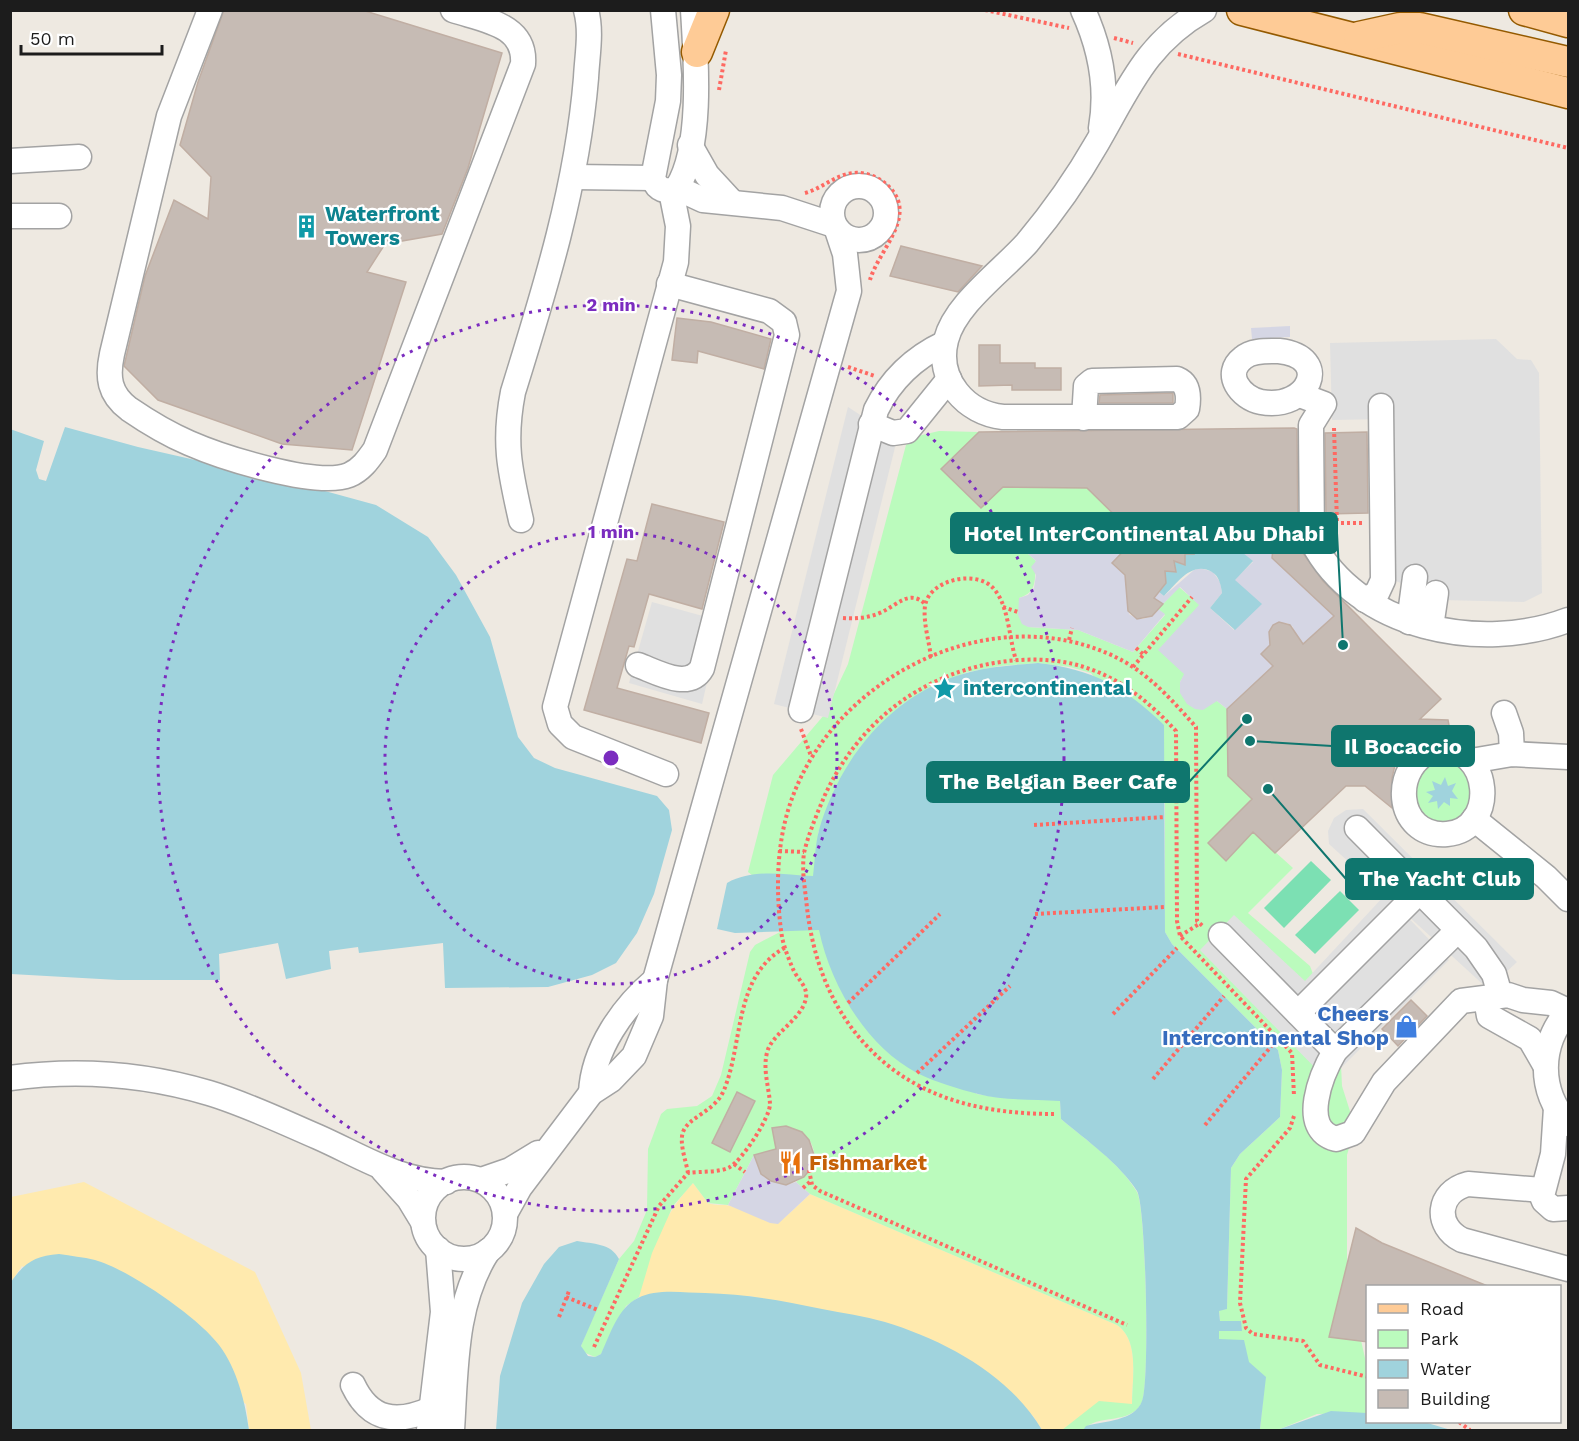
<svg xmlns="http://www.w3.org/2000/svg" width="1579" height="1441" viewBox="0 0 1579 1441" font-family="'Work Sans',sans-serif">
<rect width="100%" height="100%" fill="#eee9e1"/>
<g fill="#ffeaae">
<polygon points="84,1182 255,1272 301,1373 311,1430 249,1430 246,1404 22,1266 11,1282 11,1197"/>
<path d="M 693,1183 L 708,1203 C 716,1206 723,1204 731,1206 C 781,1224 767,1235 810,1194 L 1117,1325 C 1140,1341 1132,1378 1132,1404 L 1080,1417 L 1062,1430 L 1042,1430 L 1033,1416 L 900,1328 L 883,1322 L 749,1296 L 639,1297 C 643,1259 667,1210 693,1183 Z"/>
</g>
<g fill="#bbfbbd">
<path d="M 939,431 L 979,432 L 942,469 L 980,508 L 1003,487 L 1087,488 L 1120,520 C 1112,528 1105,538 1096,545 C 1079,557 1063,540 1062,525 L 1007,535 L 1036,561 C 1034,577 1039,592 1019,598 L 1028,627 L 1078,630 L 1133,652 L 1165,615 L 1158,609 L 1179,587 L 1200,605 L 1185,674 L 1180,682 L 1217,701 L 1227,709 L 1228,776 L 1252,799 L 1209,843 L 1252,831 L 1293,868 L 1248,913 L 1310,966 L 1340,1044 L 1342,1086 L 1355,1127 L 1347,1155 L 1347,1278 L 1367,1367 L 1367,1413 L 1317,1414 L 1280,1429 L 1260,1429 L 1265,1377 L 1218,1339 L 1218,1331 L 1242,1331 L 1220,1321 L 1219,1310 L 1227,1309 L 1231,1168 L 1240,1154 L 1280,1117 L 1282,1070 L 1278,1050 L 1172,944 L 1165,932 L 1165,769 L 1091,673 L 1070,667 L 1038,663 L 1000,666 L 968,672 L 935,685 L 903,704 L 838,783 L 818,833 L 850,1006 L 875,1038 L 977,1094 L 1002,1098 L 1060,1100 L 1061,1119 C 1086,1140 1120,1163 1137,1192 C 1146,1207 1150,1384 1142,1402 C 1131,1426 1097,1413 1083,1430 L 1062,1430 L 1099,1401 L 1132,1404 C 1132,1378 1140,1341 1117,1325 L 810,1194 L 796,1182 C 830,1160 812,1121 772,1128 L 776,1149 L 754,1155 L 728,1205 L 708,1203 L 693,1183 L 673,1206 L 652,1253 L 639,1297 L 626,1306 L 601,1354 L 595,1357 L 583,1352 L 581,1346 L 586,1333 L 619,1259 L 634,1241 L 647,1210 L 648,1149 L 661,1114 L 667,1109 L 697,1106 L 712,1096 L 721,1075 L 750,952 L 755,945 L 780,932 L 761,882 L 748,872 L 773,775 L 824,715 L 848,664 L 906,445 L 918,436 Z"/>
<polygon points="1448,759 1470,772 1472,809 1450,824 1432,822 1419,814 1413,804 1415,776 1435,760"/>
</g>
<g fill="#7ce0b3">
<polygon points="1311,861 1331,880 1284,928 1264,908"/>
<polygon points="1340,891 1359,910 1315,954 1295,935"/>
</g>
<g fill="#e0e0e0">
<polygon points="1496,339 1517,359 1531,360 1539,373 1542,593 1524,602 1441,600 1391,579 1387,419 1332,420 1330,343"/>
<polygon points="848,407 897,439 828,718 774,704"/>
<polygon points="652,602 721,621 702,704 629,683"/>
<polygon points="1363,809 1517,962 1488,989 1395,904 1449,960 1328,1081 1200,950 1234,915 1305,981 1385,895 1329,844 1328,831 1334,818 1346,810"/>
</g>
<g fill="#d5d6e4">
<polygon points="1290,326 1290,337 1252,339 1251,328"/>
<polygon points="1120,520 1137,537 1112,563 1125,575 1129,614 1137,619 1143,619 1152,616 1158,609 1165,614 1133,652 1078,630 1028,627 1022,624 1018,615 1019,598 1028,595 1034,588 1036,575 1031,567 1036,561 1007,535 1018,523 1062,525 1065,539 1075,547 1086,549 1095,546"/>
<polygon points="1275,521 1273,558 1334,616 1295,651 1293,627 1287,623 1275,624 1269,632 1271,644 1261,654 1273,666 1227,709 1217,701 1203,710 1195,709 1187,704 1180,693 1180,682 1184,674 1158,650 1199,605 1180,587 1163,604 1154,598 1159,592 1164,596 1194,570 1200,568 1213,572 1220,582 1222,593 1210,608 1234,630 1235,579 1253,562 1233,546 1192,545 1203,529 1265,529"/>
<polygon points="754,1155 761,1173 771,1181 786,1185 796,1182 810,1194 778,1224 770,1223 728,1205"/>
</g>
<g fill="#a0d3dd">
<polygon points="65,427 138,447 292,482 376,505 428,537 456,575 490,637 518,737 534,758 555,768 657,796 669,810 672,830 654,894 637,933 616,963 592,975 548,987 445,988 443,943 359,953 358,947 329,951 331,969 286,979 278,943 219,954 220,980 118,980 11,974 10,429 44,441 36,470 39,479 46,481"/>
<path d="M 1192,545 L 1233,545 L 1253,561 L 1235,580 L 1262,604 L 1235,630 L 1210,608 L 1222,593 C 1221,585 1219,576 1212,572 C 1192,560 1176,584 1164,596 L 1159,592 L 1154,580 L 1166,580 L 1165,571 L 1174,561 L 1184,565 L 1185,554 L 1193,554 Z"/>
<path d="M 1038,663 C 1093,669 1125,687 1164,725 L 1165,932 L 1172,944 L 1278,1050 L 1282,1070 L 1280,1117 L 1240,1154 L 1231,1168 L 1227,1309 L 1219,1311 L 1220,1321 L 1241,1321 L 1242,1331 L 1219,1331 L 1219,1339 L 1244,1340 L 1249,1362 L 1266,1377 L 1260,1429 L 1280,1429 L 1331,1411 L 1367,1413 L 1368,1422 L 1424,1422 L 1451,1430 L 1083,1430 L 1086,1426 C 1104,1421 1135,1421 1142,1401 C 1150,1383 1146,1206 1137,1191 C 1119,1163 1086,1140 1061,1119 L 1060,1101 C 1033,1099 1005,1101 978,1094 C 959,1089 935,1082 917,1073 C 866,1046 830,984 819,930 L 735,933 L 717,929 L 727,883 C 754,868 783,875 813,876 C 815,861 815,845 819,830 C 840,757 894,691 970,672 C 993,666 1015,665 1038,663 Z"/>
<polygon points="1445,777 1448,786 1456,783 1452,791 1458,799 1450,798 1450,806 1444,802 1438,809 1437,801 1428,803 1433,796 1426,792 1435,790 1432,781 1441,785"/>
<path d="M 577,1241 C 593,1244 611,1243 619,1259 L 581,1346 L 588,1356 L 595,1357 L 601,1354 C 610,1335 618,1307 638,1298 C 657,1288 685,1293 705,1293 C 746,1294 783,1301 822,1309 C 843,1313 864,1316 885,1322 C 944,1340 1010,1375 1042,1430 L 496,1430 L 500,1376 L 522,1303 L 544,1264 L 559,1247 Z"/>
<path d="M 59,1254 C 71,1256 83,1257 95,1260 C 128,1269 198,1317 219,1345 C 237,1369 245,1401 249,1430 L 11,1430 L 11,1282 C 25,1262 35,1256 59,1254 Z"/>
</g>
<g fill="#c6bbb4" stroke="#c0aea3" stroke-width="1.5">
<polygon points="224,10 362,10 502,53 468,168 442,234 385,244 367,272 406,282 352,450 282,444 158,400 124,366 145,276 174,200 208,219 211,177 180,145 198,82"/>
<polygon points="901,246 982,266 958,292 890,276"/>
<polygon points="677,318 711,322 771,339 764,369 698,351 697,363 672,360"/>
<polygon points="979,345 1000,345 1000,363 1035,363 1035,368 1061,368 1061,390 1012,390 1012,385 979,386"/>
<polygon points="1173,393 1173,403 1099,403 1100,395"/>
<polygon points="1294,428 1297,429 1298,541 1300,549 1323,581 1441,699 1420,719 1448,720 1451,736 1431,735 1405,750 1395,765 1392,778 1392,808 1365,786 1346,786 1275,853 1253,832 1226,861 1208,843 1252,799 1228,776 1227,709 1273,666 1261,654 1270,645 1269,632 1273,625 1279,622 1290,625 1303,644 1334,616 1272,558 1275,529 1203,529 1192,545 1194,554 1185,554 1185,565 1174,561 1176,572 1165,571 1166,583 1154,598 1163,604 1152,616 1137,619 1128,611 1125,575 1112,563 1137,537 1087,488 1003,487 981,508 941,469 979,432"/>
<polygon points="1367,432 1368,513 1326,514 1325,433"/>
<polygon points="652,504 724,522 702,609 649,594 634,647 629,646 617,688 709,713 701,743 584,710 627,559 637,561"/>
<polygon points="1411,1000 1427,1016 1398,1046 1382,1029"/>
<polygon points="737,1092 755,1101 730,1152 712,1143"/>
<polygon points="786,1126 802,1132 809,1140 814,1155 811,1168 804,1177 786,1185 771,1181 761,1174 754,1155 776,1149 772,1128"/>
<polygon points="1356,1228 1382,1243 1490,1287 1368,1287 1368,1342 1329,1337"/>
</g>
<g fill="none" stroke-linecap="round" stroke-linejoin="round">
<defs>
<g id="minor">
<path d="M 210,10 L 169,116 L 112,354 C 107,377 109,394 129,409 C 148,422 168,434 189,443 C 221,457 317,488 349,475 C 361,470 368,460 375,450 L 523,64 C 526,24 483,20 453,10"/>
<path d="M 663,10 L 669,75 L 668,101 L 653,178 C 657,190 666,193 677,188 C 703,147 696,58 693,10"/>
<path d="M 1083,10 C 1100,47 1108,88 1101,128"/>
<polyline points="690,145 707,175 731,201"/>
<polyline points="10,161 79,157"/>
<polyline points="573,177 653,178"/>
<circle cx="859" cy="213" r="27"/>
<polyline points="677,188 703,200 782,208 834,225"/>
<polyline points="10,216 59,216"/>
<path d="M 1279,351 C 1333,357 1309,411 1261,402 C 1241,398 1222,374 1243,358 C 1252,350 1267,351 1279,351 Z"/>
<path d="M 1300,395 L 1324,404 L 1311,425 L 1312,541 C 1357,629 1481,653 1568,620"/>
<path d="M 1084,418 L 1086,386 L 1092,381 L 1177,379 C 1189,384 1189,397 1187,409 L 1178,417 L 1003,417 C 966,413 936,380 946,340 C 955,304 1002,271 1027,243 C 1053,212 1077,178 1097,143 C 1129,88 1146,43 1204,10"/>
<polyline points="871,424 893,433 907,431 949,379"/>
<path d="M 521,520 C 510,471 503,443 513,392 C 545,289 577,187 586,78 C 587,56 592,32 586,10"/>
<polyline points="1365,600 1377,593 1383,580 1381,406"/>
<polyline points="1409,622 1415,577"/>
<polyline points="1431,627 1436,593"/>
<path d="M 638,665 C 657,672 689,691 702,668 L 787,335 L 784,322 L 769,311 L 669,284"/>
<path d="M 801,710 L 876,410 C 891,379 913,358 945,343"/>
<polyline points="1504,713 1511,733 1512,754"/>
<path d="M 1437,748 C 1493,745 1498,830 1447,834 C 1394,838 1389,763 1437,748 Z"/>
<polyline points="1471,761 1512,754 1568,757"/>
<polyline points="666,774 573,737 560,724 555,707 676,262 678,226 671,191"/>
<polyline points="1474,819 1546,877 1568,899"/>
<polyline points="1357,828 1476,948 1494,974 1500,995"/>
<path d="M 1458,930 L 1335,1051 C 1322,1073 1298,1129 1336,1139 L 1353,1133 L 1384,1082 L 1461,1001 L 1508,995 L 1523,1000 L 1551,1003 L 1568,1011"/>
<polyline points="1221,935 1335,1051"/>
<polyline points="1486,999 1489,1016 1530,1039 1545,1065"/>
<path d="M 1568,1011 C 1539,1045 1538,1090 1568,1124"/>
<polyline points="1298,1013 1420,891"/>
<path d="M 10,1078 C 76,1069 145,1074 209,1093 C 246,1104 283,1122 318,1137 C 361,1156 398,1181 446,1182"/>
<path d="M 591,1093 C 593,1049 623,1007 655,980"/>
<polyline points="1556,1108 1553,1154 1542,1196 1544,1201 1553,1209 1568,1208"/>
<polyline points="383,1170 409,1199 423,1222"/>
<circle cx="464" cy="1218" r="41"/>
<polyline points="481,1180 510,1170 538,1153"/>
<path d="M 1542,1190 L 1468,1184 C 1437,1192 1434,1226 1462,1240 L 1568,1269"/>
<polyline points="505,1214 520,1187 591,1093 611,1080 634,1056 651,1016 655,980 849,291 845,254 837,230"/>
<path d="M 353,1385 C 370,1421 397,1424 431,1409"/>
<polyline points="429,1430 443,1312 438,1249"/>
<path d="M 452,1430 C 456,1370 454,1303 488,1251"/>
</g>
<g id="major">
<polyline points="1242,10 1568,93"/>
<polyline points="1524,10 1568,22"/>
<polyline points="1359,37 1400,28 1420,28 1568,62"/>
<polyline points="697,52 714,10"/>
</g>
</defs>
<use href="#minor" stroke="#a3a3a3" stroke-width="27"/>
<use href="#major" stroke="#945a00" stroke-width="33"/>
<g stroke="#fe6962" stroke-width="4" stroke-dasharray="3 3" stroke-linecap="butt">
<polyline points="985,10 1069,28"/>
<polyline points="1114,38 1133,43"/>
<polyline points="1178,54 1568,148"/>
<polyline points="719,90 726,50"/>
<path d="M 805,193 C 820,189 832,178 847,174 C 859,171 872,174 882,181 C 924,211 879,248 870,280"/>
<polyline points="848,367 875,376"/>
<polyline points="1334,428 1337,523"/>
<polyline points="1335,523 1363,523"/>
<polyline points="1003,607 1018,612"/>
<path d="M 843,618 C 856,619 869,618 882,612 C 897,605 910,589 925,604"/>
<polyline points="1069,640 1072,628"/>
<polyline points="1136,648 1143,654"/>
<path d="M 931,657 C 929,641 923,622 925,606 C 929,579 978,569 994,589 C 1009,606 1009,639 1016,660"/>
<polyline points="1133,667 1192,597"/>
<polyline points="801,729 811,756"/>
<polyline points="1034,825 1165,817"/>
<polyline points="779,851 804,852"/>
<polyline points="1035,914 1164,907"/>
<polyline points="1180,936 1199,924"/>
<polyline points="848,1003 940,914"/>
<polyline points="1113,1014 1177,948"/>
<polyline points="917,1073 1010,986"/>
<polyline points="1153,1079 1224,996"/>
<path d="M 1054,1114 C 996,1114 938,1104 891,1068 C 836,1025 812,965 806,898 C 804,883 802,868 804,853 C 808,835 817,814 824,797 C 857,725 916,677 994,663 C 1072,650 1124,674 1176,731 L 1177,921 L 1180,936 L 1292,1053 L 1294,1096"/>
<polyline points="1294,1116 1290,1128 1246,1179 1240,1303 1246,1328 1253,1334 1303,1341 1320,1365 1368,1377"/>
<polyline points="1205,1125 1274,1043"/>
<polyline points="734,1164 745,1172"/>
<polyline points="809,1170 812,1185 820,1191 1127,1325"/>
<path d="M 688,1173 C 686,1161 679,1143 683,1132 C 689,1116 715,1112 724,1090 C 744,1041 733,976 786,947"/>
<polyline points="803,1188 811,1181"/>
<polyline points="566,1297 598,1310"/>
<polyline points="559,1317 569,1291"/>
<path d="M 594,1347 L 659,1206 L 688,1173 C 700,1171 719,1173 730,1167 C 742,1160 770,1118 770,1104 C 769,1086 761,1065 769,1047 C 778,1030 802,1018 806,998 C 808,986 797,979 793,969 C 789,960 784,947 782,937 C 776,898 776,853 787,814 C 823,684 982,598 1109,654 C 1146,670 1170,698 1196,727 L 1197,915 L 1197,921 L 1204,927"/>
<polyline points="1459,1422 1470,1430"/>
</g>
<use href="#minor" stroke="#fff" stroke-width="24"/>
<use href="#major" stroke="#fecb96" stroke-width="30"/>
</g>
<g fill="none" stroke="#7b2cbf" stroke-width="3" stroke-dasharray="3 6">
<circle cx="611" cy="758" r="226"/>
<circle cx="611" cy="758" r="453"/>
</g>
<defs>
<symbol id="building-bare" viewBox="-9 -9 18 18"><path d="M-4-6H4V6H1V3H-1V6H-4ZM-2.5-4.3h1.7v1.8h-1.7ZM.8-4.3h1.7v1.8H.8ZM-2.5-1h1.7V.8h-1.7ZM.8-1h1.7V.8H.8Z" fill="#0f9aa8" stroke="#fff" stroke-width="2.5" paint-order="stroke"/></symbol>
<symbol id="sight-bare" viewBox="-9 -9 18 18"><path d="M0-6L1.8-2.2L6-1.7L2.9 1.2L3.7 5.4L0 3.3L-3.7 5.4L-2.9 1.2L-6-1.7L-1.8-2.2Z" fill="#0f9aa8" stroke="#fff" stroke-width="2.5" paint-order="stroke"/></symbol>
<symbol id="shop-bare" viewBox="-9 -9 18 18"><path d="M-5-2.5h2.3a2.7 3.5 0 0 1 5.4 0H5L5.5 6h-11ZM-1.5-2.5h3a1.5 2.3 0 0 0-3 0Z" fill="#3f7fe0" stroke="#fff" stroke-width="2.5" paint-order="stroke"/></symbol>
<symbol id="restaurant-bare" viewBox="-9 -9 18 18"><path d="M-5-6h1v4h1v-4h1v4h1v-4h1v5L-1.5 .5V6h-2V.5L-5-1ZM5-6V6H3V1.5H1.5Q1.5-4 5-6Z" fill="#e8710a" stroke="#fff" stroke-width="2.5" paint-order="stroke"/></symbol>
</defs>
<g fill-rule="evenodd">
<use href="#building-bare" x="290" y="210" width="33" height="33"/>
<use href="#sight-bare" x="928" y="672" width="33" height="33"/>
<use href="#shop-bare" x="1390" y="1010" width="33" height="33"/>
<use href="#restaurant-bare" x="774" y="1146" width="33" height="33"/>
</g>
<g text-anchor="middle" stroke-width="4.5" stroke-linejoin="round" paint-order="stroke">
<g font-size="21" font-weight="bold" fill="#0d838f" stroke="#fff" text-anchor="start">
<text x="325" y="221">Waterfront<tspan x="325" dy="24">Towers</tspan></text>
<text x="963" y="695">intercontinental</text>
</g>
<g font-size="21" font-weight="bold" fill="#366cbe" stroke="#fff" text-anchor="end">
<text x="1389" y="1021">Cheers<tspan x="1389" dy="24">Intercontinental Shop</tspan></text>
</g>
<g font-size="21" font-weight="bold" fill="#c56008" stroke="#fff" text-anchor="start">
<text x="809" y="1170">Fishmarket</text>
</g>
</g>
<circle cx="611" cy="758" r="9" fill="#7b2cbf" stroke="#fff" stroke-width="3"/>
<g font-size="18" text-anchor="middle" font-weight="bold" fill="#7b2cbf" stroke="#fff" stroke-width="4.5" stroke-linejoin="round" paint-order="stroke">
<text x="611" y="311">2 min</text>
<text x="611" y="538">1 min</text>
</g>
<path fill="none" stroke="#0f766e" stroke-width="2" d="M1343 645L1337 533M1250 741L1332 746M1247 719L1189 782M1268 789L1346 879"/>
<g fill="#0f766e" stroke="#fff" stroke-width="2">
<circle cx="1343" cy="645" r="6"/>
<circle cx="1250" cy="741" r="6"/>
<circle cx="1247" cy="719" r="6"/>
<circle cx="1268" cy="789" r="6"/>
</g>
<g fill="#0f766e" stroke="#0f766e" stroke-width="2">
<rect x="951" y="513" width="386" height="40" rx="6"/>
<rect x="1332" y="726" width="142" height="40" rx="6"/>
<rect x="927" y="762" width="262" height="40" rx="6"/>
<rect x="1346" y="859" width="187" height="40" rx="6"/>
</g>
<g font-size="22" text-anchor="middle" font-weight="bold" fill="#fff">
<text x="1144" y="541">Hotel InterContinental Abu Dhabi</text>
<text x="1403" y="754">Il Bocaccio</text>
<text x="1058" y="789">The Belgian Beer Cafe</text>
<text x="1440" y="886">The Yacht Club</text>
</g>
<rect width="1579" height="1441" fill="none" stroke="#1c1c1c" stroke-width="24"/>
<rect x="1366" y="1285" width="195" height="138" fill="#ffffff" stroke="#a4a4a4" stroke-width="1.5"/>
<rect x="1378" y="1304" width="30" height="9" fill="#fecb96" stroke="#a4a4a4" stroke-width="1.5"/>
<text x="1420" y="1315" font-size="18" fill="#1c1c1c">Road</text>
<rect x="1378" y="1330" width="30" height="18" fill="#bbfbbd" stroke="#a4a4a4" stroke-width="1.5"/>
<text x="1420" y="1345" font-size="18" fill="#1c1c1c">Park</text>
<rect x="1378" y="1360" width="30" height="18" fill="#a0d3dd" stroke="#a4a4a4" stroke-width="1.5"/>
<text x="1420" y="1375" font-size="18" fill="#1c1c1c">Water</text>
<rect x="1378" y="1390" width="30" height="18" fill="#c6bbb4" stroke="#a4a4a4" stroke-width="1.5"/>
<text x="1420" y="1405" font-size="18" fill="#1c1c1c">Building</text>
<path d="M21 45v9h141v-9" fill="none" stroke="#1c1c1c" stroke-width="3"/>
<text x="30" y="45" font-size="18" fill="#1c1c1c" stroke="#ffffff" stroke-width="4.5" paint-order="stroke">50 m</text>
</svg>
